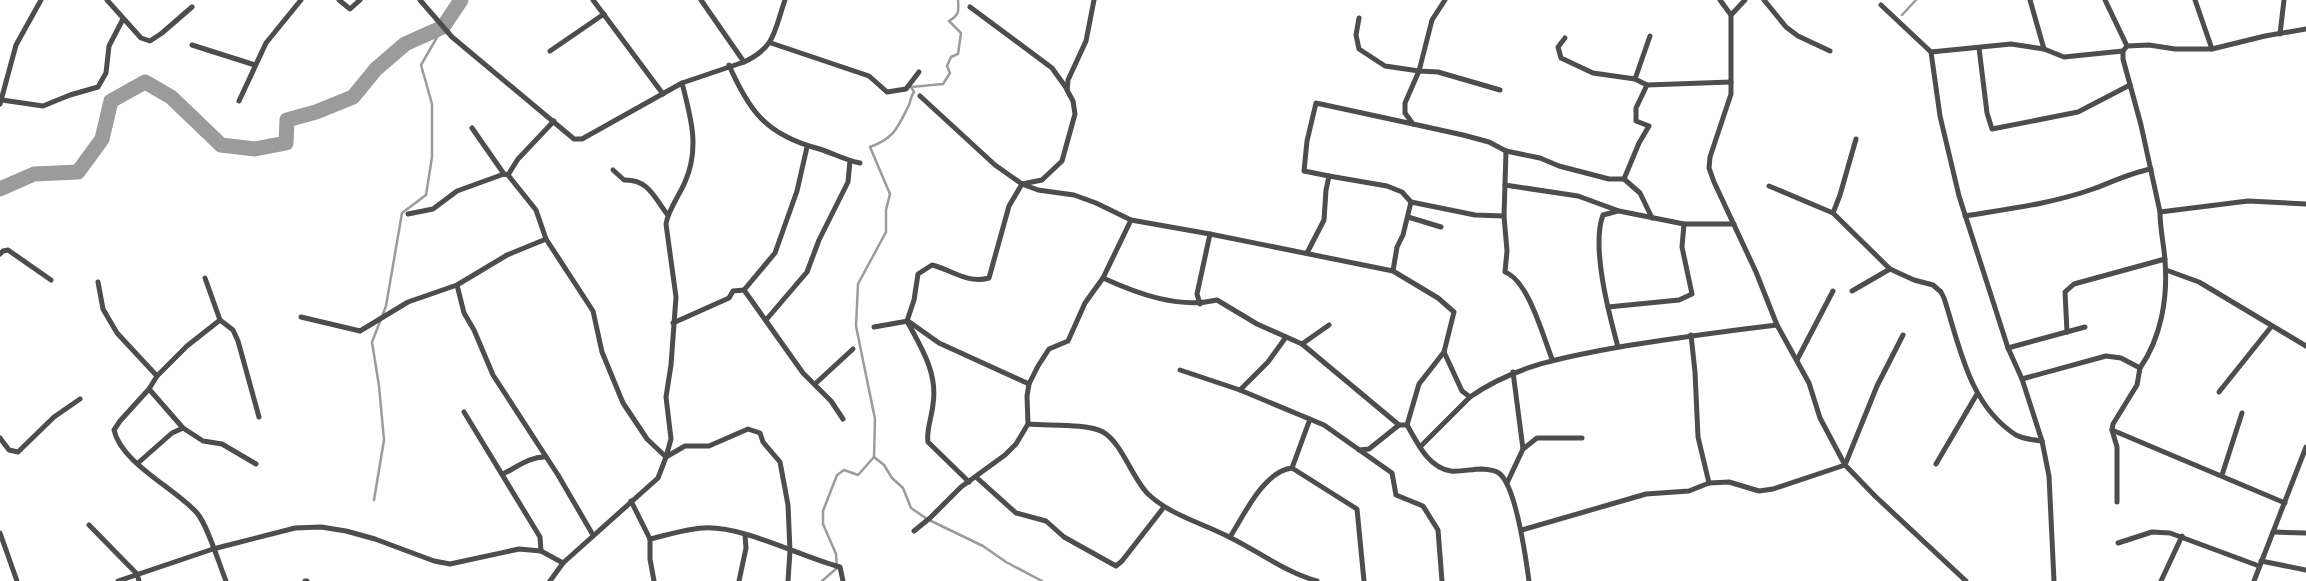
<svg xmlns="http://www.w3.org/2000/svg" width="2306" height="581" viewBox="0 0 2306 581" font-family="'Titillium Web',sans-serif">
<rect width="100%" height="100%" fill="#fff"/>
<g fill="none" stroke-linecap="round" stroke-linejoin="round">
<g stroke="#9b9b9b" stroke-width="2.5">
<polyline points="1902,15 1916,0"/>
<polyline points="874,457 884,465 892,478 903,488 911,508 927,519 983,546 1006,562 1042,581"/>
<polyline points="374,500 384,440 379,386 372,342 386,306 402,213 426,195 432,157 432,104 421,65 443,27"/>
<path d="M 822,581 L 837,568 L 836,554 L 823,524 L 823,511 L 837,475 L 844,470 L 858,475 L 874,457 L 875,419 L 856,326 L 858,284 L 886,232 L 886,210 L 890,194 L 870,147 C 894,138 897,129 908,107 C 911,102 910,97 914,92 L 911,87 L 943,84 L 950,73 L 947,66 L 951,57 L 958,54 L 961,33 L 949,21 C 959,15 959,12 958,0"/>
</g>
<polyline stroke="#9b9b9b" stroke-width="15" points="0,189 34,174 78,172 102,139 111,101 145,82 171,97 221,145 255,149 286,143 287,120 316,112 353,97 376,69 405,44 443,27 461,0"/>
<g stroke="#4d4d4d" stroke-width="5">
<polyline points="107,0 141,38 150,41 162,33 192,7"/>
<polyline points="339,0 350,9 360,0"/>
<polyline points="420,0 452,37 574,139 582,139 682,83"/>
<polyline points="593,0 663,94"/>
<polyline points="1445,0 1432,20 1419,71 1405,103 1405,113 1413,124 1463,135 1489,142 1506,151 1540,158 1559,166 1609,179 1624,179"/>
<polyline points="1720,0 1731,15"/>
<polyline points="1745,0 1731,15 1731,94 1710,157 1709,168 1714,182 1756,272 1777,325 1809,383 1820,418 1845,465 1875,496 1966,581"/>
<polyline points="1764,0 1786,27 1798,36 1830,51"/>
<polyline points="2030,0 2044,49"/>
<polyline points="2105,0 2127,46 2123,51 2123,59 2141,125 2160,212 2248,201 2306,204"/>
<polyline points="2195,0 2212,49"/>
<polyline points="1881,5 1931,52 1940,116 1959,196 2008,348 2022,379 2042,441 2049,476 2054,581"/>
<polyline points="970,7 1052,68 1067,89"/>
<polyline points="1359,18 1356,35 1359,49 1385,66 1419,71 1438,72 1500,90"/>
<polyline points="2280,34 2284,0"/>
<polyline points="1565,38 1558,47 1561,58 1593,73 1635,79 1647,85"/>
<polyline points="771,43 869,76 887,92 906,89 919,72"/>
<polyline points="192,45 255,65"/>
<polyline points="2127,46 2149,45 2175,49 2212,49 2265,36 2306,29"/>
<polyline points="1979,48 1987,113 1992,129 2078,112 2130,85"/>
<polyline points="550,51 604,14"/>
<polyline points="1931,52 2011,44 2044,49 2064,57 2123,51"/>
<path d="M 744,62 C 776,47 774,31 785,0"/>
<path d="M 729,65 C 749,111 766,134 816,148 C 831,152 844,160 860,163"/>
<polyline points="1635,79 1650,36"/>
<polyline points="920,96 995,165 1022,184 1038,190 1074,195 1096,203 1131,220 1210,234 1393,271 1438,298 1454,312 1444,352 1419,384 1407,425"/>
<polyline points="2,100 43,106 70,95 98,87 106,73 109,46 123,19"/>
<polyline points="239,101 266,43 301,0"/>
<polyline points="0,104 16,45 41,0"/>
<polyline points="472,128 504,174"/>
<path d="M 613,170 L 624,180 C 648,179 654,197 667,214"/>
<polyline points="508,175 518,159 554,121"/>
<polyline points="1329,176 1387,186 1402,192 1411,202 1475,215 1504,216 1506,151"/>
<polyline points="1505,185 1578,196 1619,211 1684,224 1734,224"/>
<path d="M 1769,186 L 1833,213 L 1890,269 L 1914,280 L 1933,285 L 1941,292 L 1944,298 C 1960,347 1969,405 2016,435 C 2023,439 2034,440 2042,441"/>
<polyline points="1833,213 1840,195 1856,139"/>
<polyline points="408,214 433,209 457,191 504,174 508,175 536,210 546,239 593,311 602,352 623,403 647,439 666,457 685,446 709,446 748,429 760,433 763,442 780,462 788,505 790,551 788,581"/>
<path d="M 1504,216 L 1507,251 L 1505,272 C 1528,280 1543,336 1552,359"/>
<path d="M 1965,216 C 2007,209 2051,204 2093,189 C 2112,182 2130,173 2151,169"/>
<polyline points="1408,217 1441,227"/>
<polyline points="1652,218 1640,193 1624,179 1639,143 1649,126 1636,121 1636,108 1647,85 1731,82"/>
<polyline points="1307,253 1324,220 1326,190 1329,176 1304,171 1307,141 1316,103 1413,124"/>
<polyline points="0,254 3,251 8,250 51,280"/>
<polyline points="2166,270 2199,282 2306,346"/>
<polyline points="1393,271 1397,247 1403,235 1411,202"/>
<polyline points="205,278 220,320"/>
<path d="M 1103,278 C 1138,294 1179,309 1217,300 L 1257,324 L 1302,344 L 1399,425 L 1407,425 C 1417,442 1428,468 1451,471 C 1461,472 1471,469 1482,469 C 1488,470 1495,469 1500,474 C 1516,488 1526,559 1529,581"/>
<polyline points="98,282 103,309 117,333 157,376 149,389 183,428"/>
<polyline points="457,285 464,313 474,330 493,375 558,475 593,535"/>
<polyline points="744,290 775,253 797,191 807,147"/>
<polyline points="1852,291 1890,269"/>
<polyline points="1200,304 1197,294 1210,234"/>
<polyline points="1608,307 1679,300 1692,294 1682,247 1684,224"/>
<polyline points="301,317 360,331 408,302 457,285 507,255 546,239"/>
<polyline points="766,320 807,272 819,240 848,182 850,161"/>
<polyline points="673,323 729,298 733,291 744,290 803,373 831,401 843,419"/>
<polyline points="874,327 908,321 939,343 1029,384"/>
<polyline points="2067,332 2065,292 2074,284 2165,259"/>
<polyline points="1691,335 1695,372 1698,437 1709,483"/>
<polyline points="1302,344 1329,325"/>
<path d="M 1618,347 C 1609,314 1591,247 1603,215 L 1618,211"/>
<polyline points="2008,348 2085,327"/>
<path d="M 1444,352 L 1462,391 L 1470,397 C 1517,364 1570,356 1625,346 C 1676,338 1726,331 1777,325"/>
<polyline points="1797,360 1833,291"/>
<path d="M 2140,368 C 2161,338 2168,298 2165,261 C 2164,244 2160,230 2160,212"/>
<polyline points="1180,370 1240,390 1324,425 1392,473 1396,495 1423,506 1438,530 1442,581"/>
<polyline points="157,376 187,346 220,320 233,330 238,341 259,417"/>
<polyline points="2022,379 2106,356 2121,358 2140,368 2137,385 2113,424 2112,430 2117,447 2117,502"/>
<polyline points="815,384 853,349"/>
<path d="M 149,389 L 120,421 L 114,430 C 121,463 176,489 197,513 C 208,526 219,564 226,581"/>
<polyline points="1240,390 1268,362 1286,337"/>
<polyline points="2219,392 2271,327"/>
<polyline points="464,412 540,537 541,551"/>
<path d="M 1028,424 C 1047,426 1087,423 1103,432 C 1122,443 1132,478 1148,494 C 1170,515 1202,523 1229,537 C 1258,551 1285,572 1317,581"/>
<polyline points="2112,430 2285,503"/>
<polyline points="0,438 9,450 18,452 54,417 80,399"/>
<polyline points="1420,447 1470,397"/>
<polyline points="1523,449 1537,438 1582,438"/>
<polyline points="1359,450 1369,449 1399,425"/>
<polyline points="138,463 172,433 183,428 203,441 222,444 256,464"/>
<polyline points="1936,464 1977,394"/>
<polyline points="1292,468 1357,509 1364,581"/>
<path d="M 503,474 C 517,467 531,456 546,457"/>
<polyline points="2222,475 2242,413"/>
<polyline points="976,477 1016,513 1046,521 1064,537 1116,566 1122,561 1164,507"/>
<path d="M 969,482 L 928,442 C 926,430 932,417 933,404 C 938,373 921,347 907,321 L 914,300 L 918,274 L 932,265 C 952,270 967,284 989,278 L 1009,206 L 1022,184 L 1042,180 L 1062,161 L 1075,114 L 1073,101 L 1067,90 L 1068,80 L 1086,41 L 1094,0"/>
<polyline points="1507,483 1523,449 1513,372"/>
<polyline points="631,501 650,539 650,559 654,581"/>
<polyline points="89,525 137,574 139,581"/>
<polyline points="1522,530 1646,494 1689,491 1709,483 1729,482 1759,491 1773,489 1845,465 1877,386 1903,335"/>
<polyline points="914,531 930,518 961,487 1005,455 1016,444 1028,424 1027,396 1029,384 1038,366 1049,349 1068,341 1085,303 1103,278 1131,220"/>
<polyline points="2273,532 2306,533"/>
<polyline points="0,533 17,581"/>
<path d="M 1230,537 C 1244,515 1264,471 1292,468 L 1310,419"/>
<path d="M 650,539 C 667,535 686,529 703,528 C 742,525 801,557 840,567 L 843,581"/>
<polyline points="2118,543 2152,532 2170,533 2259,566"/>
<polyline points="2261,561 2306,570"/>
<polyline points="118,581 213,549 295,528 321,527 346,531 375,539 434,561 450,564 519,549 541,551 563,563"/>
<polyline points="305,581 307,581"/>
<path d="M 550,581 L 563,563 L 658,478 L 666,457 L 671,439 L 666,397 L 671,365 L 676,297 L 666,224 C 668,210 679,196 685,182 C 700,148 691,118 682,83 L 744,62 L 701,0"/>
<polyline points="739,581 746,548 745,535"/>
<polyline points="2161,581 2182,536"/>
<polyline points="2254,581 2306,447"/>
</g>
</g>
</svg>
